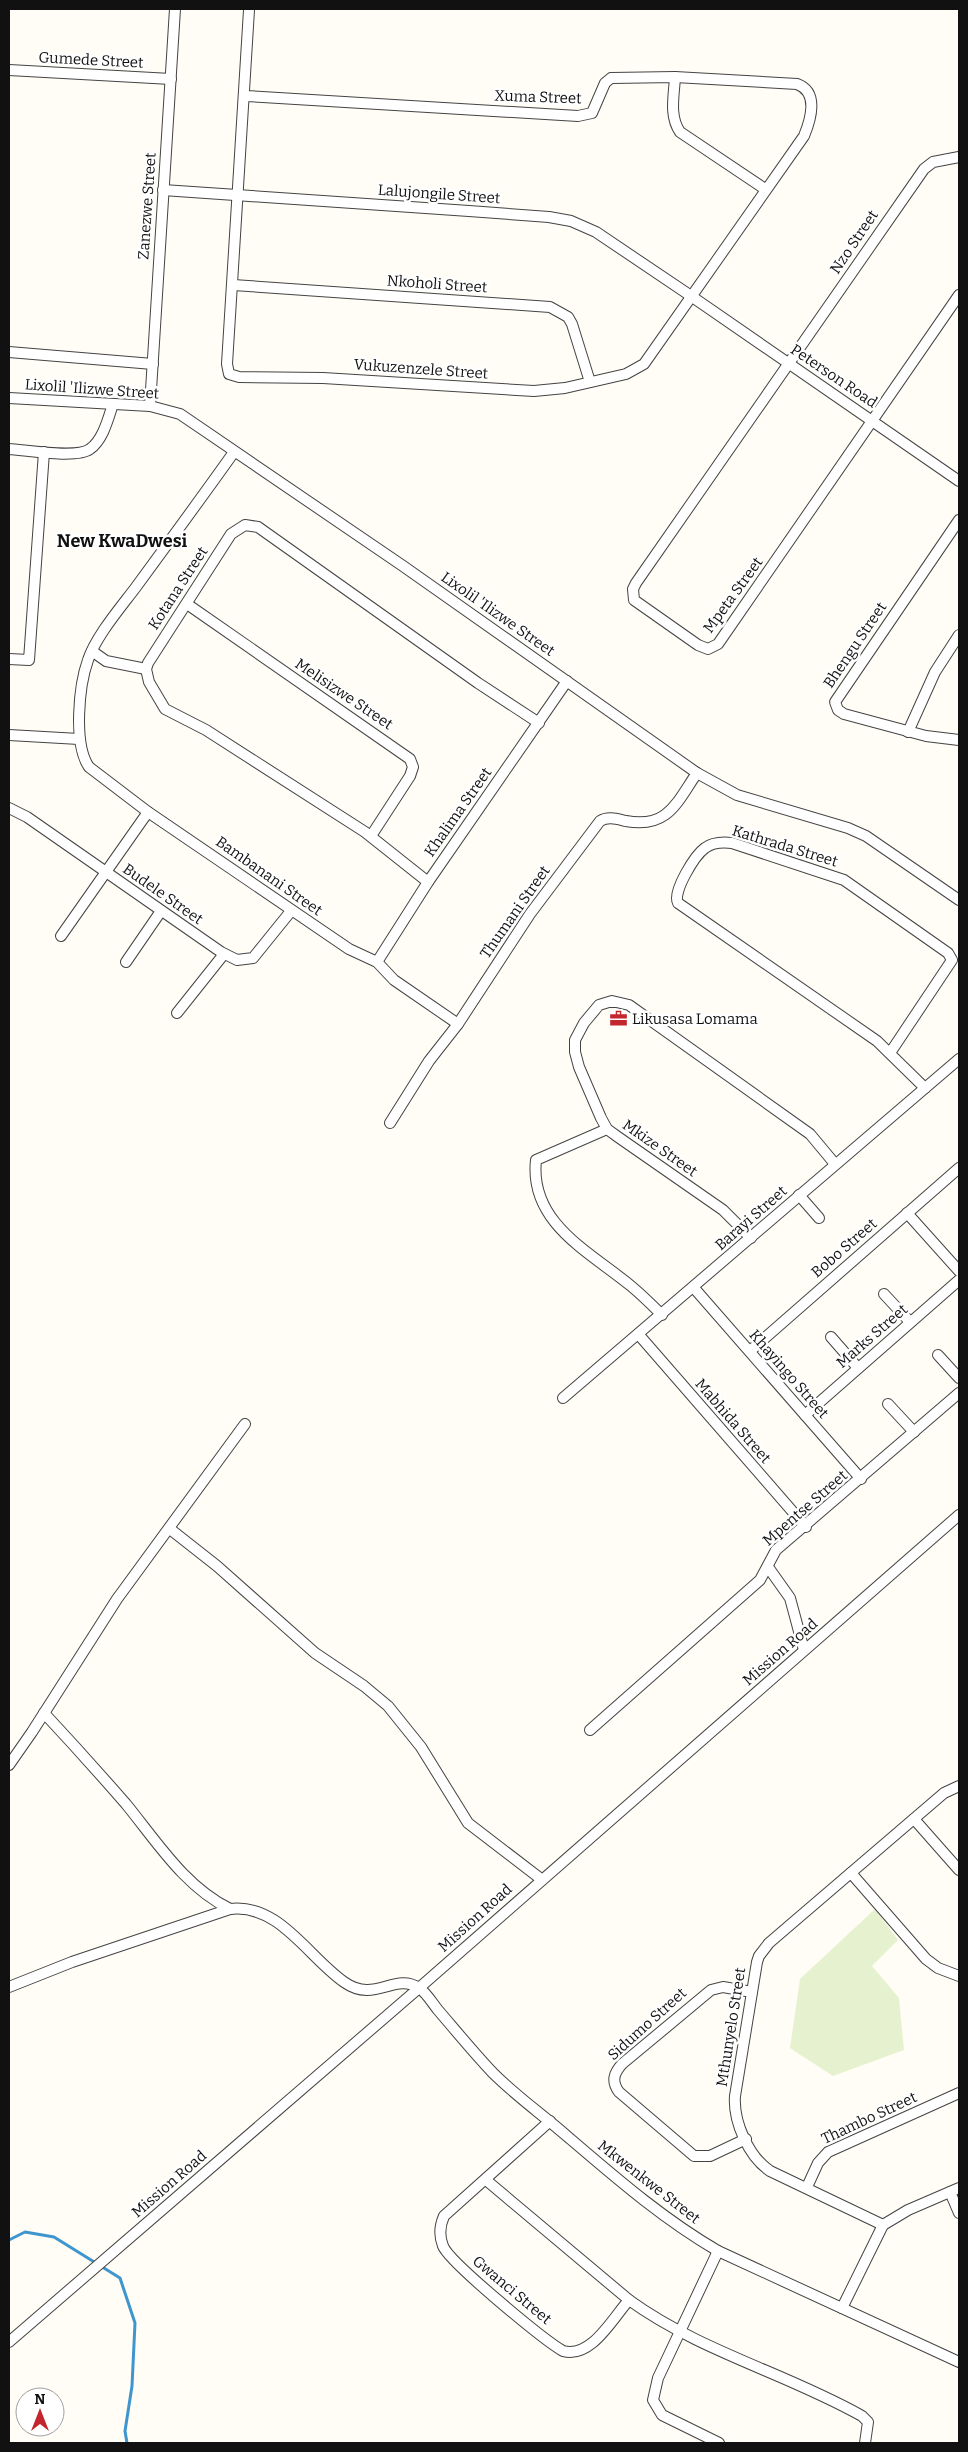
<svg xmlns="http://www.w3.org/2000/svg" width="968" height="2452" viewBox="0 0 968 2452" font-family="Bitter,serif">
<rect width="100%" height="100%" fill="#fffdf5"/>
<polygon fill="#e6f2cf" points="875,1909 898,1940 872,1966 899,1998 904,2050 833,2076 790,2048 800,1979"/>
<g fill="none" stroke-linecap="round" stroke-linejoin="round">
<polyline stroke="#3f96cf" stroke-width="3" points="9,2240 25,2232 54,2237 120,2278 135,2323 132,2386 125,2431 127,2443"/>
<defs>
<g id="minor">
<polyline points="9,70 171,79"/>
<path d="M 675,77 C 674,96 669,116 680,132 L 765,189"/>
<path d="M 246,96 L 578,116 L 592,113 L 605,83 L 611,78 L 675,77 L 797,84 C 819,92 811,119 804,136 L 644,364 L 626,374 L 565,388 L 534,391 L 323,378 L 239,377 L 229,374 L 227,364 L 249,10"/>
<polyline points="959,157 933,162 924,169 636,583 633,589 634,600 698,645 708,649 718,644 959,295"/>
<polyline points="163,190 469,211 549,217 571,221 596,232 691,296 959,481"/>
<polyline points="233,285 550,307 568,317 572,324 590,382"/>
<polyline points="9,352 153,364"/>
<polyline points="9,398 150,406 180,414 403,566 697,773 737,795 848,828 866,836 959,900"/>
<polyline points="150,406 175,9"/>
<path d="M 9,449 C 26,450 77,459 90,449 C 103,440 108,419 113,404"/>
<path d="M 234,452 C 202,497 169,542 136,587 C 121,607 96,636 88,660 C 79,685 73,744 89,767 L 148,812 L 349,949 L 377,962 L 394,980 L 458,1024"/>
<polyline points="959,520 835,702 838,710 844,714 926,736 959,740"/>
<polyline points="187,604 410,759 413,767 410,776 371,836"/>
<polyline points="92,651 106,661 146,669"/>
<polyline points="9,659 29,660 44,452"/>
<polyline points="908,732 935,672 959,635"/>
<polyline points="9,735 79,739"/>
<polyline points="9,808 27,817 221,952 237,960 253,958 291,911"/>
<polyline points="428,882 365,832 206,730 165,709 149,682 146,669 148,663 231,534 245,525 258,527 478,683 539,723"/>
<polyline points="61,936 148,812"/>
<polyline points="126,962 161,911"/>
<polyline points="377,962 428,882 567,681"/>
<polyline points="177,1013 224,954"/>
<path d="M 890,1053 L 952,960 L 948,953 L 844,880 L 732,843 C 723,842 713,842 705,848 C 695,855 672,892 678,903 L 877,1041 L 925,1088"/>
<path d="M 390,1123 L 429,1061 L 458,1024 L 530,914 L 600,821 C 608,816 617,819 626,821 C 668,829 677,802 697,773"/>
<path d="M 607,1129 L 536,1160 C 529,1223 590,1252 631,1286 C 642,1295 652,1305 662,1315"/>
<polyline points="799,1195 819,1218"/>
<polyline points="907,1213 959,1271"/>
<polyline points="751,1238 723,1210 618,1137 607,1129 601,1118 579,1067 575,1052 575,1040 584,1023 599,1005 612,1001 629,1005 810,1134 835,1164"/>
<polyline points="694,1288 861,1479"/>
<polyline points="884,1294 910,1322"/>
<polyline points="639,1335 806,1527"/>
<polyline points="831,1337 858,1368"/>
<polyline points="750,1351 959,1168"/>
<polyline points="938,1355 959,1378"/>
<polyline points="563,1398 959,1059"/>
<polyline points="888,1404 914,1432"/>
<polyline points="805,1415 959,1280"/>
<polyline points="170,1529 217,1566 315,1653 364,1686 388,1706 421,1747 468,1823 541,1879"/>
<polyline points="768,1567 790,1598 804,1650"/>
<path d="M 44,1713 C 72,1743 99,1773 126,1804 C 157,1842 185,1887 230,1909"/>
<polyline points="590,1730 760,1580 776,1550 959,1393"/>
<polyline points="9,1765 32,1732 117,1599 245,1424"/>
<polyline points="914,1819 959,1870"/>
<polyline points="851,1873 926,1959 938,1968 959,1976"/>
<path d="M 9,1987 L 72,1962 L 230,1909 C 279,1903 308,1957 344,1982 C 375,2004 394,1972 419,1988 C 426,1992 433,2004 438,2010 C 456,2031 474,2053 493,2073 C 516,2096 543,2115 568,2137 C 616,2178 663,2219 718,2251 L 959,2362"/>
<path d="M 550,2121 L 444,2216 C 440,2225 439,2236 443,2246 C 449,2262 544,2340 563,2351 C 591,2359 612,2319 629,2300"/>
<path d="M 746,2139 L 710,2156 L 694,2156 L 619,2092 C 611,2081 614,2073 622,2064 L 711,1990 L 723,1987 L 752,1992"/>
<path d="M 486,2180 L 629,2300 C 701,2352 786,2373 862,2416 L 868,2422 L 865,2443"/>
<polyline points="807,2187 818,2163 828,2152 959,2093"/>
<polyline points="950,2192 959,2213"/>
<path d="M 883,2225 L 770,2171 C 749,2157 733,2122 735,2096 L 757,1962 L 759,1956 L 769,1943 L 944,1793 L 959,1786"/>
<polyline points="718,2251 658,2378 653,2400 662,2415 719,2443"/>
<polyline points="842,2308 883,2225 908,2210 959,2188"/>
<polyline points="9,2342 419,1988 959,1515"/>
</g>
</defs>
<use href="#minor" stroke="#444" stroke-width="12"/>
<use href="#minor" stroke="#fff" stroke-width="10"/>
</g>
<defs>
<symbol id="office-bare" viewBox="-9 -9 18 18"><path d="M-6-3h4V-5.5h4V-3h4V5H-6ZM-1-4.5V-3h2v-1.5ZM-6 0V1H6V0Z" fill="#c4262e" stroke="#fff" stroke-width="2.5" paint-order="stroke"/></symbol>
</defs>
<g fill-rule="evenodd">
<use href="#office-bare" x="606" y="1006" width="25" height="25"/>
</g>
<g text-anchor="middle" stroke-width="5" stroke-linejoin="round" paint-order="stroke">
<g font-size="15" fill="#111" stroke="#fff">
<text transform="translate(91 60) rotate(3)" y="5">Gumede Street</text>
<text transform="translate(538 97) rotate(2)" y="5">Xuma Street</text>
<text transform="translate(439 194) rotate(4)" y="5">Lalujongile Street</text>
<text transform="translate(147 206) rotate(-86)" y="5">Zanezwe Street</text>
<text transform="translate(854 242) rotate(-56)" y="5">Nzo Street</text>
<text transform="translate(437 284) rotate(4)" y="5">Nkoholi Street</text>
<text transform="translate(421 369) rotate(4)" y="5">Vukuzenzele Street</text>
<text transform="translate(834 376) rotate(34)" y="5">Peterson Road</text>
<text transform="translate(92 389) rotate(4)" y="5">Lixolil 'Ilizwe Street</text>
<text transform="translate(178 588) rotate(-57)" y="5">Kotana Street</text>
<text transform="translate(733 595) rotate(-54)" y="5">Mpeta Street</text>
<text transform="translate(498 614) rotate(35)" y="5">Lixolil 'Ilizwe Street</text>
<text transform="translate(855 645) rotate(-56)" y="5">Bhengu Street</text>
<text transform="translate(344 694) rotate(34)" y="5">Melisizwe Street</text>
<text transform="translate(458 812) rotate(-55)" y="5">Khalima Street</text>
<text transform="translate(785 846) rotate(17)" y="5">Kathrada Street</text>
<text transform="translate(269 876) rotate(35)" y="5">Bambanani Street</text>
<text transform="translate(163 894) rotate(35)" y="5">Budele Street</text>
<text transform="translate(515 912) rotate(-55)" y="5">Thumani Street</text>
<text transform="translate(660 1148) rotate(35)" y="5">Mkize Street</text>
<text transform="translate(751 1218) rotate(-41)" y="5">Barayi Street</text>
<text transform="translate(844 1248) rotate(-41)" y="5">Bobo Street</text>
<text transform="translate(872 1336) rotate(-41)" y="5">Marks Street</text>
<text transform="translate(789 1374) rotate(49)" y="5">Khayingo Street</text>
<text transform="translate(733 1421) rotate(49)" y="5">Mabhida Street</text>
<text transform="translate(805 1508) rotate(-41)" y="5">Mpentse Street</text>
<text transform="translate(780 1652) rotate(-41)" y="5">Mission Road</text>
<text transform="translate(475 1918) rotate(-42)" y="5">Mission Road</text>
<text transform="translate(647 2024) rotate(-42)" y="5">Sidumo Street</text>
<text transform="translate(731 2027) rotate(-81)" y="5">Mthunyelo Street</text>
<text transform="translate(869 2118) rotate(-25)" y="5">Thambo Street</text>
<text transform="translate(649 2182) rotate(38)" y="5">Mkwenkwe Street</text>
<text transform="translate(169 2184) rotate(-41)" y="5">Mission Road</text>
<text transform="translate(512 2290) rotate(40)" y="5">Gwanci Street</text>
</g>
<g font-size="15" fill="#111" stroke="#fff" text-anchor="start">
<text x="632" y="1024">Likusasa Lomama</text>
</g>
<g font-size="18" font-weight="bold" fill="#111" stroke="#fff">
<text x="122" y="547">New KwaDwesi</text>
</g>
</g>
<rect width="968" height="2452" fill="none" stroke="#111111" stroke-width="20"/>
<g transform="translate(40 2412)"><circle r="24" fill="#ffffff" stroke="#a0a0a0"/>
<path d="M0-4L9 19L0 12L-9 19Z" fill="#c4262e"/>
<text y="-8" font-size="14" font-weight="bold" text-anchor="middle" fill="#111111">N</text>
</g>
</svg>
